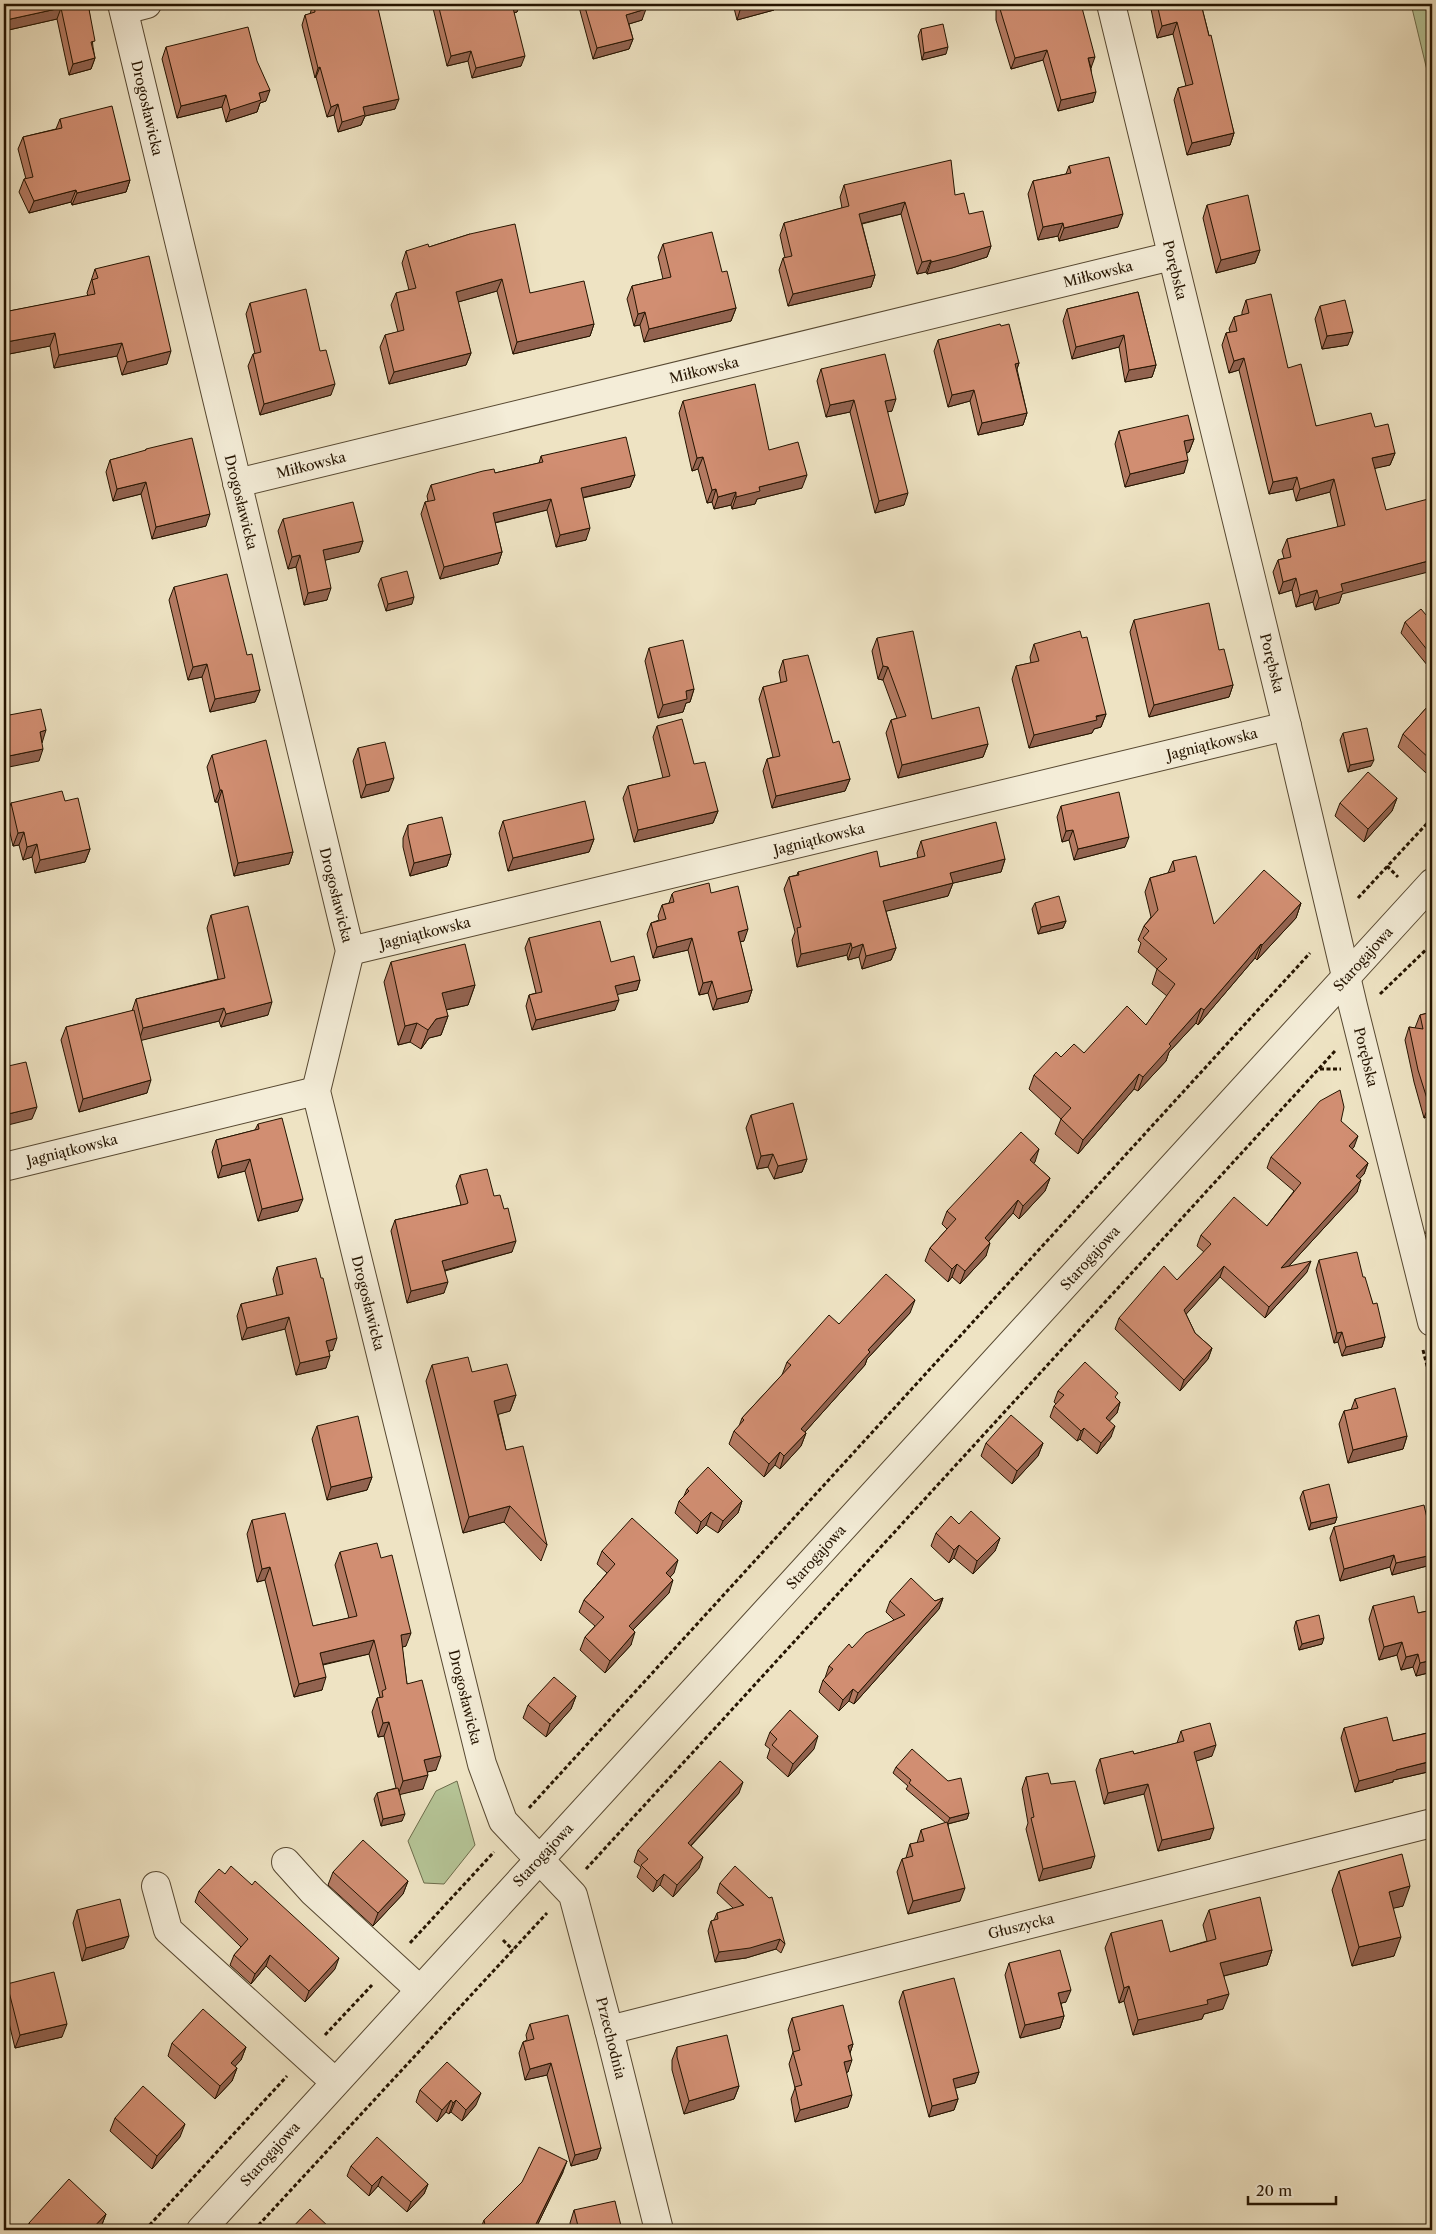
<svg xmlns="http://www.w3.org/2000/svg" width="1436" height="2234" viewBox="0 0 1436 2234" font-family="'Libre Caslon Text',serif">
<rect width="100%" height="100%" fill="#eee3c3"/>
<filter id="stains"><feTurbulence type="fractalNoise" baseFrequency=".004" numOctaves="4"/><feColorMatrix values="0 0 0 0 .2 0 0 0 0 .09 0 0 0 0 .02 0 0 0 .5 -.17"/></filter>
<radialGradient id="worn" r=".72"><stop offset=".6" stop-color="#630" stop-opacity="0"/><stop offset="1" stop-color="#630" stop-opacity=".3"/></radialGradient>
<g fill="#b5c496" stroke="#6d6c4b">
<polygon points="1411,4 1432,4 1432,91"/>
<polygon points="457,1781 475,1845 444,1884 424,1883 408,1841 436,1791"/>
</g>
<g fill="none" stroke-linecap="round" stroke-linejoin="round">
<defs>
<g id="minor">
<polyline points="122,4 350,951 316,1091 482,1764 503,1821 573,1895 609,2030 659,2230"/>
<polyline points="1111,4 1287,726 1353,1006 1432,1322"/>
<polyline points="124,10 147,4"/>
<polyline points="237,483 1172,256"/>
<polyline points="350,951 1287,726"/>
<polyline points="4,1167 316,1091"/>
<polyline points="286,1862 313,1892 420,1990"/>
<polyline points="156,1886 168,1930 335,2082"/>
<polyline points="609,2030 1432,1823"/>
<polyline points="201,2230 1432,883"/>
</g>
</defs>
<use href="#minor" stroke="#574831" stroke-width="30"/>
<g stroke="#251400" stroke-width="3" stroke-dasharray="4 2.5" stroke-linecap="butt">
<polyline points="1387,866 1398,877"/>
<polyline points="1358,898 1432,818"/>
<polyline points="1380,994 1432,944"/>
<polyline points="1320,1069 1341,1069"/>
<polyline points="1423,1350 1432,1385"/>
<polyline points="529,1808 1310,953"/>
<polyline points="586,1869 1335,1051"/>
<polyline points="503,1940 513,1950"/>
<polyline points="410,1943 494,1852"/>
<polyline points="325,2035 372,1985"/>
<polyline points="145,2230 287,2076"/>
<polyline points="254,2230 547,1913"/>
</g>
<use href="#minor" stroke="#f4edd8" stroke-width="28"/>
</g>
<g fill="#b47a62" stroke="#251400">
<polygon points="4,4 89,8 93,47 95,58 91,69 69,75 57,19 4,31"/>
<polygon points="313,4 377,4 395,109 365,116 361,125 338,132 334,115 327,117 316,77 315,78 302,25 305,15 310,14"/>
<polygon points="432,4 520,4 517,12 514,13 521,66 472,78 468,61 447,66"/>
<polygon points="573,4 645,4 642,20 629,24 633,39 629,49 593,59 579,7 574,8"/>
<polygon points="733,4 777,4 774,10 737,20"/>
<polygon points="998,4 1081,4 1091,68 1093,102 1058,111 1043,60 1011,69 996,20 996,9"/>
<polygon points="1150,4 1201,4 1234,133 1230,145 1187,155 1174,100 1178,88 1186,86 1173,34 1157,38"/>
<polygon points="921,29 946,54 922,60 918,36"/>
<polygon points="166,47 266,101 260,103 257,112 226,122 222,107 177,118 162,59"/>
<polygon points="60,119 130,180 126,192 72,205 71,202 29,213 19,192 24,179 26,179 18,149 23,137 56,129"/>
<polygon points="1069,166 1118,227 1059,241 1058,236 1038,240 1028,194 1033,181 1066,174"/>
<polygon points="844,185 955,195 991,246 987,257 952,268 927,274 926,272 917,274 901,214 862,224 875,275 871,287 788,306 779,270 783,258 785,258 780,235 784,223 842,208 840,197"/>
<polygon points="1207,205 1260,250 1255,263 1216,273 1203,218"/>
<polygon points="470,234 530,293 594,324 590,336 513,354 497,291 458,302 471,353 466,365 389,384 380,347 385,335 398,332 391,305 396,293 409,290 402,263 406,251 429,247"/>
<polygon points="663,244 722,272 736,308 731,321 644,342 640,325 634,326 627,299 632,286 663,279 658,257"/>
<polygon points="95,269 167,364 122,375 117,356 54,368 50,346 4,355 4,312 88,296 87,293"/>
<polygon points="1138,292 1156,365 1152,377 1125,382 1119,347 1072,359 1063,321 1067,309"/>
<polygon points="1246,300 1288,368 1316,426 1375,427 1395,453 1390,465 1375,468 1342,594 1339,603 1315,610 1313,602 1296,607 1292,590 1279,594 1273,572 1278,560 1284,558 1282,551 1287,539 1338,527 1330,492 1296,501 1293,489 1269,494 1239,370 1229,373 1222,345 1226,333 1230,332 1229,329 1234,317 1242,315 1242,312"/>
<polygon points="250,303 331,395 260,415 248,366 253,354 255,354 246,314"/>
<polygon points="1320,306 1348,345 1322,349 1315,319"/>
<polygon points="1001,326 1019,363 1017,369 1027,413 1023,425 978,435 970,401 948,407 934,351 938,340"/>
<polygon points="821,369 892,411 887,412 904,505 875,513 850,412 826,417 817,381"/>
<polygon points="683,401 769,450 802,488 757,499 755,504 732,509 731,505 714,509 712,502 707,503 698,469 692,471 679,413"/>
<polygon points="1119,431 1194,439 1189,452 1187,452 1184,473 1125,487 1115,444"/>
<polygon points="146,449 206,526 152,539 141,494 113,501 106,472 110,460 145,451"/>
<polygon points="541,456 635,475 630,487 583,498 586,540 556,547 547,510 495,523 502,552 498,564 440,579 421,514 425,502 428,501 427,496 431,485 495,473 539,463"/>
<polygon points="283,519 363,541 359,552 325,560 327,600 304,605 296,567 288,569 278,531"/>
<polygon points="381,578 412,604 386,611 378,585"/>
<polygon points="174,587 247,655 260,690 255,702 210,712 202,677 188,680 169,600"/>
<polygon points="1134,620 1219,650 1233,685 1229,697 1149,717 1130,632"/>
<polygon points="1405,622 1432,622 1432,671 1401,633"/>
<polygon points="877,638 932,719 988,744 983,757 898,778 886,733 891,720 897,718 883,680 878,679 872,651"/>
<polygon points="1034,644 1106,714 1101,727 1094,729 1092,733 1029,748 1012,679 1016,666 1031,663 1030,657"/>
<polygon points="649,648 694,689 690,702 686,703 683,712 658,718 645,661"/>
<polygon points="783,660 833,743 850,779 845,791 772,808 763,771 767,759 773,757 759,699 763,687 781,683 779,672"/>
<polygon points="1428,706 1432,767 1426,773 1398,747 1403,734"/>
<polygon points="657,726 694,764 718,811 713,823 634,842 623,798 628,786 663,778 653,737"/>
<polygon points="1343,733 1371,766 1348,772 1340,740"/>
<polygon points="358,748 389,791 361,798 353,761"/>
<polygon points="212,755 293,852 289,864 234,876 218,802 215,802 207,767"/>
<polygon points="1397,798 1392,811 1364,842 1335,816 1340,803"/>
<polygon points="65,801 90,849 85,862 35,873 32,857 23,860 19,845 13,846 6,816 11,803"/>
<polygon points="1061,806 1125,847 1074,860 1069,840 1062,842 1057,817"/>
<polygon points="503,821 594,839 589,852 508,871 499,833"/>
<polygon points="408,825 451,854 447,866 410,876 403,847 403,838"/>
<polygon points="921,841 1005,859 1001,872 953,883 948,896 886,911 896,948 891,960 862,969 859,957 848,960 847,955 797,967 792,940 795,932 784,889 789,877 797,875 798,872 880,867 918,858 917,853"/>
<polygon points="1173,861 1214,924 1301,903 1296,918 1257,960 1255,958 1198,1025 1196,1023 1169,1052 1166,1061 1138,1091 1134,1089 1078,1154 1055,1134 1061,1119 1029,1089 1034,1075 1061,1057 1084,1053 1146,1025 1167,996 1152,984 1157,969 1138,952 1141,943 1138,940 1144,926 1151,917 1145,892 1150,878 1168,873"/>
<polygon points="711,893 744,941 740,942 752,990 748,1002 713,1010 708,993 699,995 688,950 653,958 647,934 651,923 659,920 658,916 662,905 669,903 672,894"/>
<polygon points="1035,903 1066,921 1063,928 1038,934 1032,909"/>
<polygon points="211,915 268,1015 221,1027 219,1021 141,1040 147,1093 79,1112 61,1040 66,1027 132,1011 136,999 218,979 207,928"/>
<polygon points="529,938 611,962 640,980 637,990 617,994 615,1010 532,1030 526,1006 529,995 536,993 525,948"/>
<polygon points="391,962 475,985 468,1005 446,1010 448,1016 441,1035 429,1038 421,1049 410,1042 398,1045 384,982"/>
<polygon points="1432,1012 1432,1118 1427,1119 1427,1117 1424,1118 1414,1082 1405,1040 1409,1027 1415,1028 1420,1015"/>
<polygon points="751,1115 807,1159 802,1172 774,1179 768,1167 757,1169 746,1128"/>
<polygon points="1341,1121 1354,1147 1352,1149 1368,1163 1364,1174 1359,1179 1357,1192 1289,1266 1307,1272 1265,1318 1220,1277 1186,1314 1195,1333 1212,1348 1208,1359 1180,1391 1115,1329 1119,1318 1177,1280 1204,1252 1197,1246 1201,1235 1267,1226 1294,1191 1267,1168 1271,1157"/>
<polygon points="258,1124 298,1211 258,1221 245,1171 218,1178 212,1152 216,1140 255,1130"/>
<polygon points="1035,1162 1033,1163 1050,1178 1045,1191 1019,1219 1013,1213 989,1241 986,1256 960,1284 952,1277 948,1282 925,1261 930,1248 947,1229 942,1224 947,1211"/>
<polygon points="460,1175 494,1196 512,1252 445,1271 444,1293 407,1303 391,1231 395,1220 461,1205 456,1186"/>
<polygon points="1432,1216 1432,1233 1426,1234 1426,1232"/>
<polygon points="1319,1260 1363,1277 1385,1337 1382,1347 1342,1356 1338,1342 1334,1343 1316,1270"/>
<polygon points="277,1267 333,1350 329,1351 326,1368 296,1375 285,1329 242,1340 237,1316 241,1304 277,1296 273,1279"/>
<polygon points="910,1313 867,1359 865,1365 805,1432 806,1433 801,1446 780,1469 775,1465 764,1477 729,1444 734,1431 739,1426 742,1418 782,1375 787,1362 839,1324"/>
<polygon points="432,1365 472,1372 516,1395 510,1411 498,1414 506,1450 547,1545 541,1561 504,1522 463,1533 426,1381"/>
<polygon points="1058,1391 1116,1399 1120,1402 1117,1413 1109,1421 1111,1437 1097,1454 1080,1439 1077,1441 1050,1417 1054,1406 1056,1404 1054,1402"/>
<polygon points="1355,1399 1407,1436 1403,1449 1348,1463 1339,1424 1344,1411 1351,1410"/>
<polygon points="317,1426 372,1477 367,1490 327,1500 312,1439"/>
<polygon points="986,1443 1043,1443 1038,1456 1012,1484 981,1456"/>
<polygon points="687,1489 742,1501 738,1513 718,1533 706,1525 697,1534 675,1513 679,1501 684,1496"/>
<polygon points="1303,1491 1337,1517 1335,1523 1309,1530 1300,1498"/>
<polygon points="252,1520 313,1626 349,1618 335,1565 340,1552 406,1646 402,1647 407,1684 436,1770 427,1772 423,1789 400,1794 402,1821 381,1826 374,1799 377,1793 396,1788 384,1736 378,1737 372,1712 377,1698 379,1698 380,1697 369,1654 323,1665 322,1690 294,1697 265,1580 257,1582 247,1534"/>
<polygon points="959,1524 1000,1538 995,1551 973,1574 954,1558 949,1563 931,1546 936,1533"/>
<polygon points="1334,1527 1431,1565 1392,1575 1390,1567 1340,1581 1330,1538"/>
<polygon points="602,1551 674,1573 670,1577 669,1593 633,1630 631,1645 605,1673 580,1650 585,1637 595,1626 579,1612 584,1600 607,1573 597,1564"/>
<polygon points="943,1598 939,1609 854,1704 849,1701 839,1711 819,1692 823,1680 825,1678 829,1666 852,1648 894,1620 886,1612 890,1601 935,1601"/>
<polygon points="1373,1606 1418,1613 1432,1610 1432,1672 1416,1676 1413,1667 1401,1670 1397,1655 1379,1660 1369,1619"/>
<polygon points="1296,1621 1322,1644 1299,1650 1294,1628"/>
<polygon points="576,1696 571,1709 546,1737 523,1718 528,1705"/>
<polygon points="1432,1724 1432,1771 1393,1780 1393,1782 1355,1792 1341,1738 1344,1728 1393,1741 1431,1732 1430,1729"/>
<polygon points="1181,1731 1212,1756 1196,1761 1210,1839 1158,1851 1144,1794 1104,1804 1096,1770 1100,1759 1134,1754 1177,1743"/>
<polygon points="770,1732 814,1749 788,1777 767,1758 770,1749 765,1745"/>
<polygon points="896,1767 969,1813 967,1819 948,1824 960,1901 908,1914 897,1872 902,1859 906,1858 910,1844 917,1843 921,1830 946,1823 906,1789 908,1786 893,1773"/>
<polygon points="1026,1777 1051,1784 1091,1868 1039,1881 1026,1829 1028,1823 1022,1789"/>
<polygon points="739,1793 691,1846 699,1868 673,1897 660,1885 653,1892 637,1877 641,1867 634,1862 638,1850"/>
<polygon points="1339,1871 1403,1906 1393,1908 1394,1956 1352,1966 1332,1890"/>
<polygon points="333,1872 408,1881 403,1894 373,1926 328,1885"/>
<polygon points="720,1883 785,1944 781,1953 776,1949 746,1958 715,1962 708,1931 711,1921 714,1920 717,1913 733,1908 717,1893"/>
<polygon points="199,1891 335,1969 305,2002 266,1966 251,1984 230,1965 234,1955 241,1947 195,1902"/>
<polygon points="77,1910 124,1948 82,1961 73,1923"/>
<polygon points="1209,1910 1272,1950 1267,1965 1224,1976 1223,2009 1204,2014 1202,2019 1133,2035 1124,2001 1119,2003 1105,1948 1111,1933 1170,1952 1207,1941 1203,1925"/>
<polygon points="1009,1963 1066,2002 1061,2003 1064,2016 1060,2028 1020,2038 1005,1975"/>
<polygon points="7,1984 62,2037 15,2048 4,2002 4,1993"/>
<polygon points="903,1991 979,2072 975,2083 955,2088 958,2099 954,2110 929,2117 899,2002"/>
<polygon points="792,2018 853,2044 850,2053 848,2072 846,2072 848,2107 795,2122 791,2099 795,2088 789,2064 793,2052 788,2030"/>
<polygon points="530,2024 601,2148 597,2159 571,2166 547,2075 525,2080 519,2053 523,2042 527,2040 526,2035"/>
<polygon points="172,2043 246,2047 241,2060 235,2066 237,2068 232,2081 215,2099 168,2056"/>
<polygon points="677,2047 739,2086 734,2099 684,2114 672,2070 672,2060"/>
<polygon points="420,2090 476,2105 462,2121 451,2112 449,2114 446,2112 437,2122 416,2102"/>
<polygon points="115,2118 180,2137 152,2169 110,2131"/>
<polygon points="351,2166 428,2184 424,2194 407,2212 378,2186 369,2196 347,2176"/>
<polygon points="563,2172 535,2230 480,2230 484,2220"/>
<polygon points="574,2210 622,2230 571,2230 570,2223"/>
<polygon points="106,2214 101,2227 98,2230 26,2230 29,2223"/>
</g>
<g fill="#926350" stroke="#251400">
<polygon points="512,4 520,4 517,12 509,14"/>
<polygon points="575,4 580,4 579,7 574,8"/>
<polygon points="754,4 777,4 774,10 737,20 741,7"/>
<polygon points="61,8 57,19 4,31 4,23 6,20"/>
<polygon points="646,9 642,20 622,26 626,15"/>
<polygon points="1177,22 1173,34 1157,38 1162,26"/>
<polygon points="633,39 629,49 593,59 597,48"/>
<polygon points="948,47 946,54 922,60 924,53"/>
<polygon points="1047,50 1043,60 1011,69 1015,58"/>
<polygon points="471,51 468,61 447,66 451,56"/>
<polygon points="525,56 521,66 472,78 476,68"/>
<polygon points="1095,57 1091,68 1088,58"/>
<polygon points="95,58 91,69 69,75 73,64"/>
<polygon points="320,67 316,77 315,78 318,68"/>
<polygon points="270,90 266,101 260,103 257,112 226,122 230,110 259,93"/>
<polygon points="1096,92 1093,102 1058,111 1061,100"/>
<polygon points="226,95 222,107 177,118 181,106"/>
<polygon points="399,99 395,109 365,116 361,125 338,132 342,122 363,107"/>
<polygon points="338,104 334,115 327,117 331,107"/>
<polygon points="1234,133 1230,145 1187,155 1192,143"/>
<polygon points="130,180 126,192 72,205 77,193"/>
<polygon points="76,190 71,202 29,213 34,201"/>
<polygon points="905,202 901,214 855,225 859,214"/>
<polygon points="1123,214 1118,227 1059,241 1064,228"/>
<polygon points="1063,223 1058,236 1038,240 1043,227"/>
<polygon points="991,246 987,257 952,268 927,274 931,262"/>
<polygon points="1260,250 1255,263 1216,273 1221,260"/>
<polygon points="931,260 926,272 917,274 922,262"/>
<polygon points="875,275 871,287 788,306 793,294"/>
<polygon points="502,279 497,291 451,304 456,292"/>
<polygon points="736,308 731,321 644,342 649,329"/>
<polygon points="645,312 640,325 634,326 638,314"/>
<polygon points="594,324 590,336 513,354 517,342"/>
<polygon points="1353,332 1348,345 1322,349 1327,336"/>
<polygon points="55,333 50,346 4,355 4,348 6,342"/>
<polygon points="1124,335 1119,347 1072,359 1076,347"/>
<polygon points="122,343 117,356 54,368 59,355"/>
<polygon points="171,351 167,364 122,375 127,362"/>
<polygon points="471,353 466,365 389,384 394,372"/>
<polygon points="1244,358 1239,370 1229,373 1234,361"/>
<polygon points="1019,363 1015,374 1015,364"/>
<polygon points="1156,365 1152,377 1125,382 1129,370"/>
<polygon points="335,384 331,395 260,415 264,404"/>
<polygon points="974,390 970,401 948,407 952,395"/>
<polygon points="896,399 892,411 880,413 885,401"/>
<polygon points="854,400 850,412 826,417 830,405"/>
<polygon points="1027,413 1023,425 978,435 982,423"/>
<polygon points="1194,439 1189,452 1180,454 1184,441"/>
<polygon points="1395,453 1390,465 1368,470 1372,458"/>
<polygon points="703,457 698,469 692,471 697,458"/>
<polygon points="1188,460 1184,473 1125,487 1130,474"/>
<polygon points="635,475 630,487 576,499 581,488"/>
<polygon points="807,475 802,488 757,499 755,504 732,509 736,497 759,487"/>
<polygon points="1297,477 1293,489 1269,494 1273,482"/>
<polygon points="1334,479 1330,492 1296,501 1300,489"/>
<polygon points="146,482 141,494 113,501 117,489"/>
<polygon points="716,489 712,502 707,503 712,490"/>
<polygon points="736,492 731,505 714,509 718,497"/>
<polygon points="908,493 904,505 875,513 879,501"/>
<polygon points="551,499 547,510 489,524 493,513"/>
<polygon points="210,514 206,526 152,539 156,527"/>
<polygon points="590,528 586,540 556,547 560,535"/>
<polygon points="363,541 359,552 318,562 323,550"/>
<polygon points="502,552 498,564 440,579 444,567"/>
<polygon points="300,555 296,567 288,569 292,557"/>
<polygon points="1432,560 1432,571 1342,594 1339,603 1315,610 1319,598 1341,584"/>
<polygon points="1296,578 1292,590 1279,594 1283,582"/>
<polygon points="331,588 327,600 304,605 308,593"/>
<polygon points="1317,590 1313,602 1296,607 1300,595"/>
<polygon points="414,597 412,604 386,611 388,604"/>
<polygon points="207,664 202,677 188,680 193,667"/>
<polygon points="883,666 888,667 883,680 878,679"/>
<polygon points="1233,685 1229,697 1149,717 1154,705"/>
<polygon points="694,689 690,702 686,703 683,712 658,718 663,705 686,691"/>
<polygon points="260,690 255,702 210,712 215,699"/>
<polygon points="1106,714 1101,727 1094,729 1092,733 1029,748 1034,735"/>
<polygon points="46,730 42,743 40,732"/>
<polygon points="988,744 983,757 898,778 902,765"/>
<polygon points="43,749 39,761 4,768 4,757"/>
<polygon points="1432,759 1432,767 1426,773 1431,760"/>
<polygon points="1374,760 1371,766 1348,772 1350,765"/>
<polygon points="394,778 389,791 361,798 366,785"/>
<polygon points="850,779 845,791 772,808 776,796"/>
<polygon points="220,790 222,790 218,802 215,802"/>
<polygon points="1397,798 1392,811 1364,842 1368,829"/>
<polygon points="718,811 713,823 634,842 638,830"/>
<polygon points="1073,830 1069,840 1062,842 1066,831"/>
<polygon points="24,832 19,845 13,846 18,833"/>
<polygon points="1129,837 1125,847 1074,860 1078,849"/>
<polygon points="594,839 589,852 508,871 513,858"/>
<polygon points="37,844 32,857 23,860 27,847"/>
<polygon points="90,849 85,862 35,873 40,860"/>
<polygon points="293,852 289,864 234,876 238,863"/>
<polygon points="451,854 447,866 410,876 414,863"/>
<polygon points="1005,859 1001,872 945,885 950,873"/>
<polygon points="953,883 948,896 879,913 883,901"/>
<polygon points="1301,903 1296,918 1257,960 1262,945"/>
<polygon points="1066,921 1063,928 1038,934 1041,927"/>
<polygon points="748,929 744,941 734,943 738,932"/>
<polygon points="692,938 688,950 653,958 657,947"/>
<polygon points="851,943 847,955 797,967 801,954"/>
<polygon points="863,944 859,957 848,960 852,948"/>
<polygon points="1261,944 1255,958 1198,1025 1204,1010"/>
<polygon points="896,948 891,960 862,969 866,956"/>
<polygon points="640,980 637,990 611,996 615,986"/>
<polygon points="712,981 708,993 699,995 703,983"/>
<polygon points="475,985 468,1005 435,1012 442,993"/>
<polygon points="752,990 748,1002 713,1010 717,999"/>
<polygon points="619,1000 615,1010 532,1030 536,1020"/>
<polygon points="272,1002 268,1015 221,1027 226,1014"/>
<polygon points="224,1008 219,1021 139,1041 143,1028"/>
<polygon points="1201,1008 1196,1023 1169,1052 1166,1061 1138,1091 1143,1077 1169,1044"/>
<polygon points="448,1016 441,1035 429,1038 421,1049 428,1030 436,1019"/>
<polygon points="417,1023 410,1042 398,1045 405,1026"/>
<polygon points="1139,1074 1134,1089 1078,1154 1083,1140"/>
<polygon points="151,1080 147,1093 79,1112 83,1099"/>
<polygon points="1429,1105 1431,1105 1427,1117 1424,1118"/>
<polygon points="37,1107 32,1119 4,1126 4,1115"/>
<polygon points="1432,1107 1432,1118 1427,1119"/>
<polygon points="1358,1136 1354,1147 1345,1157 1349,1146"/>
<polygon points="1039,1149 1035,1162 1025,1173 1030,1160"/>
<polygon points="773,1154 768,1167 757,1169 761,1156"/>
<polygon points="250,1159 245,1171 218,1178 222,1166"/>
<polygon points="807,1159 802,1172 774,1179 778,1166"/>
<polygon points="1368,1163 1364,1174 1352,1187 1356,1176"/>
<polygon points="1050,1178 1045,1191 1019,1219 1023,1206"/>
<polygon points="1361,1180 1357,1192 1277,1279 1281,1268"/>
<polygon points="303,1199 298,1211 258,1221 262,1209"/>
<polygon points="1018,1200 1013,1213 980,1251 985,1238"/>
<polygon points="1431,1221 1432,1221 1432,1233 1426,1234"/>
<polygon points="516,1241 512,1252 438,1272 442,1261"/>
<polygon points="990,1243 986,1256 960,1284 965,1271"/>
<polygon points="1311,1261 1307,1272 1265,1318 1269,1307"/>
<polygon points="957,1264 952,1277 948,1282 952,1269"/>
<polygon points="1224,1266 1220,1277 1180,1321 1184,1310"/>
<polygon points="448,1282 444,1293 407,1303 411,1291"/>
<polygon points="915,1300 910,1313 867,1359 865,1365 796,1442 801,1429 868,1350"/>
<polygon points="289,1317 285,1329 242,1340 247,1328"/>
<polygon points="1342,1332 1338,1342 1334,1343 1337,1333"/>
<polygon points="1385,1337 1382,1347 1342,1356 1346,1347"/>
<polygon points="337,1338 333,1350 322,1353 326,1341"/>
<polygon points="1212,1348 1208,1359 1180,1391 1184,1380"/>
<polygon points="330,1356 326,1368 296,1375 300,1363"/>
<polygon points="516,1395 510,1411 489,1417 494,1401"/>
<polygon points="1120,1402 1117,1413 1102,1429 1106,1418"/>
<polygon points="1115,1426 1111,1437 1097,1454 1101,1443"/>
<polygon points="1084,1428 1080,1439 1077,1441 1081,1431"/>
<polygon points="806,1433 801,1446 780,1469 784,1456"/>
<polygon points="1407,1436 1403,1449 1348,1463 1353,1450"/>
<polygon points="1043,1443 1038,1456 1012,1484 1017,1471"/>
<polygon points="780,1452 775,1465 764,1477 769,1464"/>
<polygon points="372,1477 367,1490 327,1500 331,1487"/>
<polygon points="742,1501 738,1513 718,1533 723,1521"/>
<polygon points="510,1506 504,1522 463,1533 469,1517"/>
<polygon points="711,1512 706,1525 697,1534 701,1522"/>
<polygon points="1337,1517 1335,1523 1309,1530 1311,1523"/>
<polygon points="1000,1538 995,1551 973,1574 977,1561"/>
<polygon points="959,1545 954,1558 949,1563 954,1550"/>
<polygon points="1394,1555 1390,1567 1340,1581 1344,1569"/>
<polygon points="1432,1555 1432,1563 1431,1565 1392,1575 1396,1563"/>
<polygon points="678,1560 674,1573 662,1586 666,1573"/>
<polygon points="270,1567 265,1580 257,1582 262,1569"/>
<polygon points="673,1580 669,1593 624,1639 629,1626"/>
<polygon points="943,1598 939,1609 854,1704 858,1693"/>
<polygon points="635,1632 631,1645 605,1673 610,1661"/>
<polygon points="411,1633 406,1646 396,1649 401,1635"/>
<polygon points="1324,1638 1322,1644 1299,1650 1302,1644"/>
<polygon points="374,1640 369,1654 315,1666 320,1653"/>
<polygon points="1402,1642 1397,1655 1379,1660 1384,1647"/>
<polygon points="1418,1654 1413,1667 1401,1670 1406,1657"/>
<polygon points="1432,1660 1432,1672 1416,1676 1420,1663"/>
<polygon points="326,1677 322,1690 294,1697 299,1684"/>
<polygon points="853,1689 849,1701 839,1711 843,1700"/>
<polygon points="576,1696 571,1709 546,1737 550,1724"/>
<polygon points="389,1722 384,1736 378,1737 383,1723"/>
<polygon points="818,1736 814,1749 788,1777 793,1764"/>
<polygon points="1216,1745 1212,1756 1190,1763 1194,1752"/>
<polygon points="441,1756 436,1770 419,1774 424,1760"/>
<polygon points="1432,1761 1432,1771 1393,1780 1393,1782 1355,1792 1359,1781 1396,1770"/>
<polygon points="428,1775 423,1789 398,1795 403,1781"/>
<polygon points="743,1782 739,1793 683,1854 688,1843"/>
<polygon points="1148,1784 1144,1794 1104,1804 1108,1793"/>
<polygon points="969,1813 967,1819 947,1824 950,1818"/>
<polygon points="405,1814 402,1821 381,1826 383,1819"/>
<polygon points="1214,1828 1210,1839 1158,1851 1162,1840"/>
<polygon points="1095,1856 1091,1868 1039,1881 1043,1869"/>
<polygon points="703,1857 699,1868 673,1897 677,1885"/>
<polygon points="664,1874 660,1885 653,1892 657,1881"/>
<polygon points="408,1881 403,1894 373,1926 378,1913"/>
<polygon points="1410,1886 1403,1906 1382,1911 1389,1892"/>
<polygon points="965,1888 960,1901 908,1914 913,1901"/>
<polygon points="129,1936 124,1948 82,1961 86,1948"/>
<polygon points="1401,1937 1394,1956 1352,1966 1359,1947"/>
<polygon points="780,1939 776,1949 746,1958 715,1962 719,1952"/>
<polygon points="1272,1950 1267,1965 1215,1978 1220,1963"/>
<polygon points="270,1955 266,1966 251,1984 255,1974"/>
<polygon points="339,1958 335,1969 305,2002 309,1991"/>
<polygon points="1129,1986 1124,2001 1119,2003 1124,1988"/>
<polygon points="1071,1990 1066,2002 1054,2005 1058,1993"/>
<polygon points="1229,1994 1223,2009 1204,2014 1202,2019 1133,2035 1138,2020 1207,2000"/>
<polygon points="1064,2016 1060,2028 1020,2038 1025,2025"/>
<polygon points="67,2024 62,2037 15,2048 20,2035"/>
<polygon points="853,2044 849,2056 848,2046"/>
<polygon points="246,2047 241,2060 226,2076 231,2063"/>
<polygon points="852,2060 848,2072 839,2074 844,2062"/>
<polygon points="551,2063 547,2075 525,2080 530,2069"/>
<polygon points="237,2068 232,2081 215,2099 220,2086"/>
<polygon points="979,2072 975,2083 949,2090 953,2079"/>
<polygon points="739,2086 734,2099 684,2114 689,2101"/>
<polygon points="481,2093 476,2105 462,2121 466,2110"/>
<polygon points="852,2095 848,2107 795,2122 800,2110"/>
<polygon points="958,2099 954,2110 929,2117 932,2106"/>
<polygon points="451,2100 446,2112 437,2122 442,2110"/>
<polygon points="456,2100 451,2112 449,2114 453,2103"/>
<polygon points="185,2124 180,2137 152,2169 157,2156"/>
<polygon points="601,2148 597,2159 571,2166 575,2155"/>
<polygon points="567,2161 563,2172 535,2230 533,2230"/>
<polygon points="382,2176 378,2186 369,2196 372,2186"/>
<polygon points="428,2184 424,2194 407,2212 411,2202"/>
<polygon points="106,2214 101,2227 98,2230 91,2230"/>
</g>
<g fill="#d18e72" stroke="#251400">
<polygon points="4,4 88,4 95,41 91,42 95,58 73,64 61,8 6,20 6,23 4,23"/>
<polygon points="314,4 377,4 399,99 363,107 365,115 342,122 338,104 331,107 320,67 318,68 305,15 315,12"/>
<polygon points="438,4 515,4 512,4 525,56 476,68 471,51 451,56"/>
<polygon points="584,4 645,4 646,9 626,15 633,39 597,48"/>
<polygon points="740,4 754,4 741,7"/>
<polygon points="1000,4 1081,4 1095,57 1088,58 1096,92 1061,100 1047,50 1015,58 1000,9"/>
<polygon points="1157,4 1201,4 1209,36 1211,35 1234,133 1192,143 1178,88 1193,84 1177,22 1162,26"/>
<polygon points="943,24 948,47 924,53 921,29"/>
<polygon points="248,27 257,61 270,90 259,93 261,100 230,110 226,95 181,106 166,47"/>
<polygon points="112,106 130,180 77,193 76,190 34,201 24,179 33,177 23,137 62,128 60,119"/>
<polygon points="1109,157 1123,214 1064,228 1063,223 1043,227 1033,181 1071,173 1069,166"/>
<polygon points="951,160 955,195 964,193 969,214 983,211 991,246 956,256 931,262 931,260 922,262 905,202 859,214 875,275 793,294 783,258 792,256 784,223 849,206 844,185"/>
<polygon points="1248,195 1260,250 1221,260 1207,205"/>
<polygon points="515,224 530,293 584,281 594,324 517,342 502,279 456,292 471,353 394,372 385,335 404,330 396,293 416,288 406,251 428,244 429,247 470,234"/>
<polygon points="712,232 722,272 727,271 736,308 649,329 645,312 638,314 632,286 671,277 663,244"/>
<polygon points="149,256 171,351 127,362 122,343 59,355 55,333 6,342 4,332 4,312 95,294 92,280 98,278 95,269"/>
<polygon points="306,289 320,351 326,350 335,384 264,404 253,354 261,352 250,303"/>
<polygon points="1138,292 1156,365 1129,370 1124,335 1076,347 1067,309"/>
<polygon points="1271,294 1288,368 1301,364 1316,426 1371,413 1375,427 1388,424 1395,453 1372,458 1386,510 1432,498 1432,560 1341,584 1343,591 1319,598 1317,590 1300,595 1296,578 1283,582 1278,560 1291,557 1287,539 1345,525 1334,479 1300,489 1297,477 1273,482 1244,358 1234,361 1226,333 1237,331 1234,317 1249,313 1246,300"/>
<polygon points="1345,300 1353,332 1327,336 1320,306"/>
<polygon points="1000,324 1001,326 1009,324 1019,363 1015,364 1027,413 982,423 974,390 952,395 938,340"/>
<polygon points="885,354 896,399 885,401 908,493 879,501 854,400 830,405 821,369"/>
<polygon points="755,384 769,450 798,442 807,475 759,487 760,491 736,497 736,492 718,497 716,489 712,490 703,457 697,458 683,401"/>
<polygon points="1188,415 1194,439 1184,441 1188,460 1130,474 1119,431"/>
<polygon points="626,437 635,475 581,488 590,528 560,535 551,499 493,513 502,552 444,567 425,502 435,500 431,485 483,471 494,469 495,473 543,462 541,456"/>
<polygon points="192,438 210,514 156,527 146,482 117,489 110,460 146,450 146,449"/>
<polygon points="353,502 363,541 323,550 331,588 308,593 300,555 292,557 283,519"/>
<polygon points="407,571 414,597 388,604 381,578"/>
<polygon points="227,574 247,655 252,654 260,690 215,699 207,664 193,667 174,587"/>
<polygon points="1209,603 1219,650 1224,649 1233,685 1154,705 1134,620"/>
<polygon points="1421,609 1432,622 1432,656 1405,622"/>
<polygon points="913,631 932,719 979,707 988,744 902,765 891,720 906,716 888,667 883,666 877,638"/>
<polygon points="1080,631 1082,638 1087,637 1106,714 1096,716 1097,720 1034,735 1016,666 1039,661 1034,644"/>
<polygon points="683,640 694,689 686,691 687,699 663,705 649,648"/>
<polygon points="808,655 833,743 839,741 850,779 776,796 767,759 780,756 763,687 787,681 783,660"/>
<polygon points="1428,706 1432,710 1432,759 1431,760 1403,734"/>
<polygon points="41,709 46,730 40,732 43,749 4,757 4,716"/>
<polygon points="682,719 694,764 705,762 718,811 638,830 628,786 670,776 657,726"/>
<polygon points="1367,728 1374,760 1350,765 1343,733"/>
<polygon points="266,740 293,852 238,863 222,790 220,790 212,755"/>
<polygon points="385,742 394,778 366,785 358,748"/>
<polygon points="1368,772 1397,798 1368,829 1340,803"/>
<polygon points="62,791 65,801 78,798 90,849 40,860 37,844 27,847 24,832 18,833 11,803"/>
<polygon points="1119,792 1129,837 1078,849 1073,830 1066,831 1061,806"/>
<polygon points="585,801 594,839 513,858 503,821"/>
<polygon points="442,817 451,854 414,863 408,835 408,825"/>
<polygon points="996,822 1005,859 950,873 953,883 883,901 896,948 866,956 863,944 852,948 851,943 801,954 797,928 801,927 789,877 799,875 798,872 877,851 880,867 925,856 921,841"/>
<polygon points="1196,856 1214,924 1264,870 1301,903 1262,945 1261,944 1204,1010 1201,1008 1169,1044 1171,1046 1143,1077 1139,1074 1083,1140 1061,1119 1071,1108 1034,1075 1056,1052 1061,1057 1074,1044 1084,1053 1127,1006 1146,1025 1175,984 1157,969 1167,959 1143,938 1149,931 1144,926 1158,910 1150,878 1175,871 1173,861"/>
<polygon points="709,883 711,893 738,886 748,929 738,932 752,990 717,999 712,981 703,983 692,938 657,947 651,923 666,919 662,905 674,902 672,894 674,892"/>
<polygon points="1059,896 1066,921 1041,927 1035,903"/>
<polygon points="248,906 272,1002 226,1014 224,1008 143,1028 136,999 225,978 211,915"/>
<polygon points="600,921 611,962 634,956 640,980 615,986 619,1000 536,1020 529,995 542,992 529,938"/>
<polygon points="465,944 475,985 442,993 448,1016 436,1019 428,1030 417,1023 405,1026 391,962"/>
<polygon points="134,1010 151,1080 83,1099 66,1027"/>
<polygon points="1432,1012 1432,1107 1431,1105 1429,1105 1418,1070 1409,1027 1423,1029 1420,1015"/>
<polygon points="26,1062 37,1107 4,1115 4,1067"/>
<polygon points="1340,1090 1344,1107 1341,1121 1358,1136 1349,1146 1368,1163 1356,1176 1361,1180 1281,1268 1311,1261 1269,1307 1224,1266 1184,1310 1195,1333 1212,1348 1184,1380 1119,1318 1164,1266 1177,1280 1211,1244 1201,1235 1234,1197 1267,1226 1301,1183 1271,1157 1320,1101"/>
<polygon points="793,1103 807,1159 778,1166 773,1154 761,1156 751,1115"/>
<polygon points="282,1118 303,1199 262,1209 250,1159 222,1166 216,1140 259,1129 258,1124"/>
<polygon points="1021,1132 1039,1149 1030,1160 1050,1178 1023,1206 1018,1200 985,1238 990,1243 965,1271 957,1264 952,1269 930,1248 956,1219 947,1211"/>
<polygon points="487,1169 494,1196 500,1195 504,1209 508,1208 516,1241 442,1261 448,1282 411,1291 395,1220 466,1204 468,1203 460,1175"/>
<polygon points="1357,1252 1363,1277 1365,1277 1373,1304 1377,1303 1385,1337 1346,1347 1342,1332 1337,1333 1319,1260"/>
<polygon points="316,1258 321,1278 323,1278 337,1338 326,1341 330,1356 300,1363 289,1317 247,1328 241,1304 283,1294 277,1267"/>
<polygon points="886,1274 915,1300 868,1350 870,1352 801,1429 806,1433 784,1456 780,1452 769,1464 734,1431 744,1420 742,1418 791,1365 787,1362 829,1315 839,1324"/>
<polygon points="468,1357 472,1372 507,1364 516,1395 494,1401 506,1450 523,1446 547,1545 510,1506 469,1517 432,1365"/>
<polygon points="1085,1362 1118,1393 1115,1397 1120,1402 1106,1418 1115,1426 1101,1443 1084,1428 1081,1431 1054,1406 1064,1395 1058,1391"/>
<polygon points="1395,1388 1407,1436 1353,1450 1344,1411 1358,1408 1355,1399"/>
<polygon points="1011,1415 1043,1443 1017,1471 986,1443"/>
<polygon points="358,1416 372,1477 331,1487 317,1426"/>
<polygon points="708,1467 742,1501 723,1521 711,1512 701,1522 679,1501 689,1491 687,1489"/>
<polygon points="1329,1484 1337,1517 1311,1523 1303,1491"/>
<polygon points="1424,1505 1432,1540 1432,1555 1396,1563 1394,1555 1344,1569 1334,1527"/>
<polygon points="971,1511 1000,1538 977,1561 959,1545 954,1550 936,1533 951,1516 959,1524"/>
<polygon points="285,1513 313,1626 357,1616 340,1552 377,1543 381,1558 392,1555 411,1633 401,1635 407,1684 422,1680 441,1756 424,1760 428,1775 403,1781 389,1722 383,1723 377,1698 383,1697 382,1691 386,1689 374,1640 320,1653 326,1677 299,1684 270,1567 262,1569 252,1520"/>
<polygon points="632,1518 678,1560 666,1573 673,1580 629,1626 635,1632 610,1661 585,1637 604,1617 584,1600 615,1564 602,1551"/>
<polygon points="911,1578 935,1601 943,1598 858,1693 853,1689 843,1700 823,1680 833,1669 829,1666 849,1644 852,1648 866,1633 905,1615 890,1601"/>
<polygon points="1414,1596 1418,1613 1432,1610 1432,1660 1420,1663 1418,1654 1406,1657 1402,1642 1384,1647 1373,1606"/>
<polygon points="1319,1615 1324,1638 1302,1644 1296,1621"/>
<polygon points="554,1677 576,1696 550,1724 528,1705"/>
<polygon points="790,1710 818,1736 793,1764 772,1745 777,1739 770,1732"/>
<polygon points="1387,1717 1393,1741 1432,1732 1432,1761 1396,1770 1396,1771 1359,1781 1344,1728"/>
<polygon points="1210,1723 1216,1745 1194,1752 1214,1828 1162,1840 1148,1784 1108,1793 1100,1759 1133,1751 1134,1754 1184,1741 1181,1731"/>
<polygon points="912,1749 948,1781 961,1778 969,1813 950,1818 909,1783 911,1780 896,1767"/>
<polygon points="720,1761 743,1782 688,1843 703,1857 677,1885 664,1874 657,1881 641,1865 648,1859 638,1850"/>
<polygon points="1048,1773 1051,1784 1075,1781 1095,1856 1043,1869 1031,1818 1034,1817 1026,1777"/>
<polygon points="398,1788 405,1814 383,1819 377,1793"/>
<polygon points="947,1822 965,1888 913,1901 902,1859 913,1856 910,1844 924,1841 921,1830"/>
<polygon points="363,1840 408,1881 378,1913 333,1872"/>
<polygon points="1402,1854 1410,1886 1389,1892 1401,1937 1359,1947 1339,1871"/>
<polygon points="231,1866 252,1885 255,1881 339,1958 309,1991 270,1955 255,1974 234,1955 248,1939 199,1891 219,1869 225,1874"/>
<polygon points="735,1866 769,1898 772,1897 785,1944 780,1939 750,1948 719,1952 711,1921 718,1919 717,1913 744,1905 720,1883"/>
<polygon points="1260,1897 1272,1950 1220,1963 1229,1994 1207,2000 1208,2004 1138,2020 1129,1986 1124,1988 1111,1933 1162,1920 1170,1952 1216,1939 1209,1910"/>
<polygon points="120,1899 129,1936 86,1948 77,1910"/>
<polygon points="1060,1950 1071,1990 1058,1993 1064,2016 1025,2025 1009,1963"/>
<polygon points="54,1972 67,2024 20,2035 7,1984"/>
<polygon points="954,1978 979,2072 953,2079 958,2099 932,2106 903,1991"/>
<polygon points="843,2005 853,2044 848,2046 852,2060 844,2062 852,2095 800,2110 795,2087 802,2085 793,2052 800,2050 792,2018"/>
<polygon points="203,2009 246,2047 231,2063 237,2068 220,2086 172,2043"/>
<polygon points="568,2015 601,2148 575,2155 551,2063 530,2069 523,2042 534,2039 530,2024"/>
<polygon points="727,2035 739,2086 689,2101 677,2057 677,2047"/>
<polygon points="447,2062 481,2093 466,2110 456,2100 453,2103 451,2100 442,2110 420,2090"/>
<polygon points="143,2086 185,2124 157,2156 115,2118"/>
<polygon points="377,2137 428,2184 411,2202 382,2176 372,2186 351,2166"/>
<polygon points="539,2147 567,2161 533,2230 486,2230 484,2220 522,2182"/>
<polygon points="69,2179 106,2214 91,2230 37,2230 29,2223"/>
<polygon points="615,2201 622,2230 579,2230 574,2210"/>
<polygon points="310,2209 331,2229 330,2230 290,2230"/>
</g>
<g text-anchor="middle" stroke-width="4" stroke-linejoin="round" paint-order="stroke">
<g font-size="14" fill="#251400" stroke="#f4edd8">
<text transform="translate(147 108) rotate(77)" y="5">Drogosławicka</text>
<text transform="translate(1175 270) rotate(76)" y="5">Porębska</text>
<text transform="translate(1098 274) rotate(-14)" y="5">Miłkowska</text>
<text transform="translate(704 370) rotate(-14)" y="5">Miłkowska</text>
<text transform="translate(311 465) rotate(-14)" y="5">Miłkowska</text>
<text transform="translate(241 502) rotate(76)" y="5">Drogosławicka</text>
<text transform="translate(1272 663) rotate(76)" y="5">Porębska</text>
<text transform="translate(1212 744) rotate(-14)" y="5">Jagniątkowska</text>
<text transform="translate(819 839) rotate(-14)" y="5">Jagniątkowska</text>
<text transform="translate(336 895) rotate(76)" y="5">Drogosławicka</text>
<text transform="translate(425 933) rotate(-14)" y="5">Jagniątkowska</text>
<text transform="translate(1363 959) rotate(-48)" y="5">Starogajowa</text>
<text transform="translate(1366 1057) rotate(76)" y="5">Porębska</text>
<text transform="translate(72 1150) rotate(-14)" y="5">Jagniątkowska</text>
<text transform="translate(1090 1258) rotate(-48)" y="5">Starogajowa</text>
<text transform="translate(368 1303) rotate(76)" y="5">Drogosławicka</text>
<text transform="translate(816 1557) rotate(-48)" y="5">Starogajowa</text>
<text transform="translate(465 1697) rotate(76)" y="5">Drogosławicka</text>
<text transform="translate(543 1855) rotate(-47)" y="5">Starogajowa</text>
<text transform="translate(1021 1926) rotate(-14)" y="5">Głuszycka</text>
<text transform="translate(611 2038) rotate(76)" y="5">Przechodnia</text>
<text transform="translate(270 2154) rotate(-48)" y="5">Starogajowa</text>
</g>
</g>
<rect width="1436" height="2234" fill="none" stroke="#eee3c3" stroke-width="20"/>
<rect x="5" y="5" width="1426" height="2224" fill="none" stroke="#251400" stroke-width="2.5"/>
<rect x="10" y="10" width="1416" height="2214" fill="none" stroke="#251400"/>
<path d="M1248 2196v8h88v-8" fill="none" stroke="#251400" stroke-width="2.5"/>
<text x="1256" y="2196" font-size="15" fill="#251400" stroke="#f4edd8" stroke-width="4" paint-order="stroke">20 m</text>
<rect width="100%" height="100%" filter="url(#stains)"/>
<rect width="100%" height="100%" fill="url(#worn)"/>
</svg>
